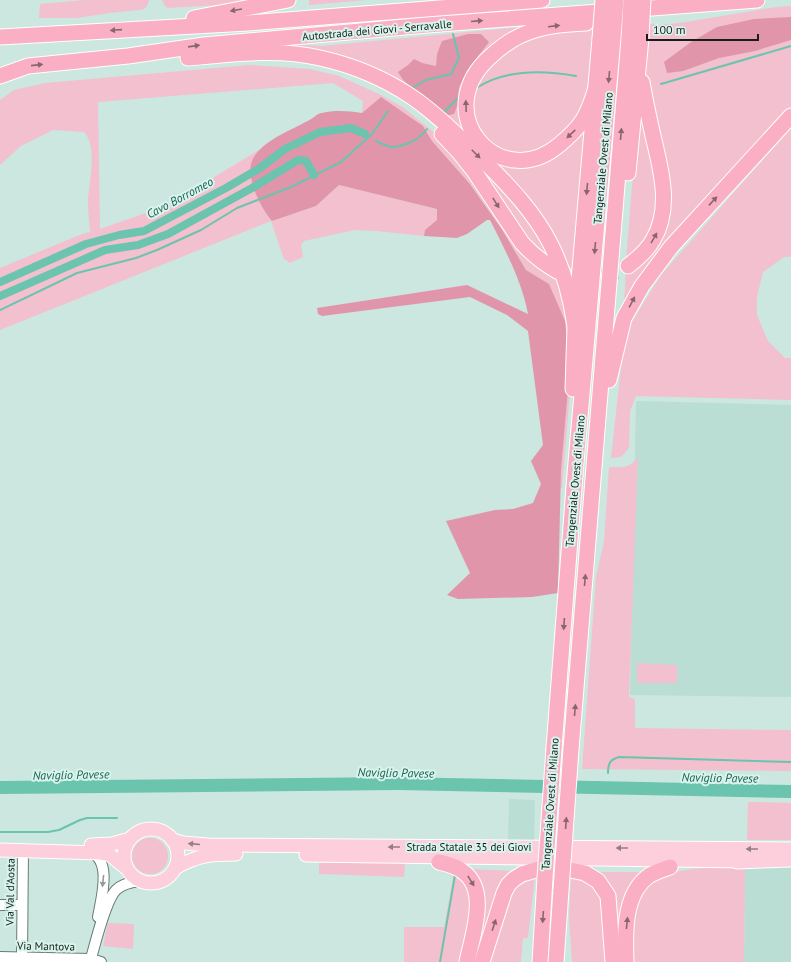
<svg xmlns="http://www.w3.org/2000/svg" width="791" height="962" viewBox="0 0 791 962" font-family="'PT Sans',sans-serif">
<rect width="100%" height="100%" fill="#cce7df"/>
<g fill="#baded3">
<polygon points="636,401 791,405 791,697 630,695"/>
<polygon points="509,799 535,800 534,842 508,841"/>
<polygon points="745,865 791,866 791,962 744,962"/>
</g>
<g fill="#f2c0ce">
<path d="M 84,0 L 149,0 C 148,6 146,9 140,10 L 109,13 L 77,18 L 39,18 L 40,4 Z"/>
<polygon points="162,0 266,0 235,4 168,8 165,6"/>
<polygon points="309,0 367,0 309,5"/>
<polygon points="791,6 791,111 627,302 624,302 626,271 666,223 646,74 645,57 646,23 657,25 680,23 776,7"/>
<polygon points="532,26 484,56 464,126 525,165 586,123 579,270 567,267 551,232 419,97 267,46 283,44 321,46"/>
<polygon points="596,26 596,63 585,104 570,129 541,152 511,155 485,142 471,111 474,86 498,55 532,36 569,29"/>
<path d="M 250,65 L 310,69 L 339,76 L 379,94 L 404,108 L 437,135 L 559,276 L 566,295 L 572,368 L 562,487 L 560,490 L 561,470 L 570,367 L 549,284 L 526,270 L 501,228 L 469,183 L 432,141 L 423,126 L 362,113 L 363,101 L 333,83 L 98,102 L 100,229 L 160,208 L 183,196 L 259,150 L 251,163 C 255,183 257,205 272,221 L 316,206 L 339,185 L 437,209 L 438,220 L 425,230 L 424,236 L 376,231 L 355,230 L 304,241 L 301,245 L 303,257 L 290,263 L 284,259 L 271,221 L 0,330 L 0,268 L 82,234 L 90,232 C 89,221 88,210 88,200 C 89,181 98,147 84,132 L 53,130 L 21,146 L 0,165 L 0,100 L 14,90 L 45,83 Z"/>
<polygon points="639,100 659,195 651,234 626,261"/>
<polygon points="791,128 791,257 784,257 763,272 757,297 757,315 768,341 785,358 791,358 791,400 636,396 630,411 629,448 621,457 611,458 622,358 628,328 661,275"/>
<polygon points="473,156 518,201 556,266 526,241"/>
<path d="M 638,457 L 629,697 L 635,699 L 635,728 L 791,730 L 791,771 L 582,769 L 596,577 L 604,541 L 609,467 C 624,467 628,469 638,457 Z"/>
<polygon points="637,663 677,665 677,683 637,683"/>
<polygon points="748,802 791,803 791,840 747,840"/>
<circle cx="150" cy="856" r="18"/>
<polygon points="319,863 405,863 404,877 319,874"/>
<polygon points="745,865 744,962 632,962 632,922 637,899 649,883 666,873 693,869"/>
<polygon points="470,869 515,871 475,962 471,962"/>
<polygon points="599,872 647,872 640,880 622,962"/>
<polygon points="454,873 459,873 474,901 462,962 404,962 404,927 444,927"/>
<polygon points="571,875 585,879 602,893 610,962 572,962 569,918"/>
<polygon points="535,876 528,938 523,938 521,962 486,962 514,885"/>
<polygon points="108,923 134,924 133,949 103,946"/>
</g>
<g fill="#e095ab">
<polygon points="791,17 791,40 755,51 719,58 683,71 667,73 664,62 691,42 717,27 754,19"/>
<polygon points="468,34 481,34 489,42 467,71 459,88 458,104 454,114 445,116 403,80 398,72 408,65 414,59 422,63 436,66 437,54 442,41"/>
<path d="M 381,97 L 423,126 L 432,141 L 469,183 L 501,228 L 526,270 L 549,284 L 565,321 L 570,367 L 561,470 L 558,593 L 532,597 L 458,599 L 447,595 L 470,573 L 446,521 L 495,510 L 513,509 L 533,503 L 541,484 L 531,461 L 543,445 L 528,331 L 507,315 L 470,297 L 322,316 L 318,314 L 317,308 L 467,285 L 528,314 C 522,281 505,250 490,220 L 487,220 L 467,234 L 457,238 L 424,236 L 425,230 L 437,220 L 437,209 L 339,185 L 316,206 L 272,221 C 261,209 245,176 252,161 C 261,140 293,130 311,119 C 315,117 318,113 322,113 C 334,110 349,111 362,113 Z"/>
</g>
<polygon fill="#6bc4ad" points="396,777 791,785 791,798 398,790 0,794 0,781"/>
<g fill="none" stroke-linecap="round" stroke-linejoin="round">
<g stroke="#6bc4ad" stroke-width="2">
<polyline points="661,84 791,46"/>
<path d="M 478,87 C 507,69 543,70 576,76"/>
<polyline points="411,89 426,80 451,74 459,58 453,34"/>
<polyline points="442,114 457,99"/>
<path d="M 376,141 C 381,143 386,146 391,147 C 404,147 419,140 427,129"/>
<polyline points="0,310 77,273 136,258 157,250 201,230 237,208 291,187 341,162 372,134 388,111"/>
<path d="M 608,773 C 608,763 610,760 619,757 L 791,762"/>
<polyline points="0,832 48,832 59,830 80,820 87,818 117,818"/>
<polyline points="440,962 455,875"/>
</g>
<g stroke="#6bc4ad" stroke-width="8">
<polyline points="0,282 86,244 119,235 144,231 226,188 260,168 285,149 320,132 351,128 365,134"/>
<polyline points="0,296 105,250 138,245 168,234 252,188 298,160 306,161 314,175"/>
</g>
<path stroke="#a7bfb8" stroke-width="15" stroke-dasharray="15 8" stroke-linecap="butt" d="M 579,277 C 597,279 611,275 628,266"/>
<defs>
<g id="minor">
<path d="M 89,852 C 113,858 101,900 98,917"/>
<polyline points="0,905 22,905"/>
<polyline points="0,957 91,959 101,962"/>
<polyline points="22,958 23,850"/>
<path d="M 90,962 C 95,945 105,901 116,890 C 122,884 132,882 139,881"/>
</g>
<g id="major">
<circle cx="151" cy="856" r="27"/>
<polyline points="172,840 184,843 208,845 791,849"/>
<polyline points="91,845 112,844 130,839"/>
<polyline points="0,850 100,853 110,855 126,868"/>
<polyline points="306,855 745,861"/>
<polyline points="737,862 791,860"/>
<path d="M 175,868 C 198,855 210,854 236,854"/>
</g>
<g id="highway">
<polyline points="194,18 288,0"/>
<path d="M 586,23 C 568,24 550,25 532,31 C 516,36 503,45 491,56 C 427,112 499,195 559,145 C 582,126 587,117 596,88"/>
<polyline points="0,37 248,23 542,0"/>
<path d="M 188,58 C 232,54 277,48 320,58 C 352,65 385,79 412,97 C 438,115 461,139 484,161 C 510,187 535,213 551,245 C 564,271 571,298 575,326"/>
<polyline points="0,76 28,66 128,56 204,45 427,25 757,0"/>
<path d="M 442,134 L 459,152 L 474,171 L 522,243 C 533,255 543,263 557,271"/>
<polyline points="628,173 641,38"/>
<path d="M 628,266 C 637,259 647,251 653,240 C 672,208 661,170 653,136 C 649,118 645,100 642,82"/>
<polyline points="609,380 624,318 642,286 671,247 791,116"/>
<polyline points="573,389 575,326 600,39"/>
<polyline points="554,748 575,474 613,38"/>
<polyline points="571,749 629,38"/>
<path d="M 439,862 C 447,864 456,866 462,871 C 490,889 472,936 467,962"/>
<polyline points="482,962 504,893 508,885 514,879 522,874 539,869 555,867 585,873 598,881 608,896 613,962"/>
<polyline points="540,962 545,878"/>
<polyline points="556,962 561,890"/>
<path d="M 626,962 C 625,934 623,893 650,875 C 656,872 664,869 670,867"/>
</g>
</defs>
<use href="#minor" stroke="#657e76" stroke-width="12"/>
<use href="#major" stroke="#fff" stroke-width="15"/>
<use href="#highway" stroke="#fff" stroke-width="17"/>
<use href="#minor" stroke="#fff" stroke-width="10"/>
<use href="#major" stroke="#fdcfdc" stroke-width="13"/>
<use href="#highway" stroke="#fbafc4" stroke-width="15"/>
<defs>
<g id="highway-bridge">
<polyline points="613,38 616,0"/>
<polyline points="629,38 631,0"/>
<polyline points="641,38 643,0"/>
<polyline points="600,39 603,0"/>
<polyline points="545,878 554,748"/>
<polyline points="561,890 571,749"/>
</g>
</defs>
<use href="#highway-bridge" stroke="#fff" stroke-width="17" stroke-linecap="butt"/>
<use href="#highway-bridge" stroke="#fbafc4" stroke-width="15"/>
</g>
<defs><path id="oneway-solid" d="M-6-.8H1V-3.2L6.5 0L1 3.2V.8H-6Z"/></defs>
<g fill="#886670">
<use href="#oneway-solid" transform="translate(236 10) rotate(170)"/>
<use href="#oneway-solid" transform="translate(477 21) rotate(-5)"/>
<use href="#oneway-solid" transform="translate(554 26) rotate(-7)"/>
<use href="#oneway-solid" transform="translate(116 30) rotate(176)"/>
<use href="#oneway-solid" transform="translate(194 46) rotate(-8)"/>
<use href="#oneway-solid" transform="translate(37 65) rotate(-6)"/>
<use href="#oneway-solid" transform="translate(609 77) rotate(95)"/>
<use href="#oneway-solid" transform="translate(466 106) rotate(-92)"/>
<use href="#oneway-solid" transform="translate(571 134) rotate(136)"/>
<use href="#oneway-solid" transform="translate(621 134) rotate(-85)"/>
<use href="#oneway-solid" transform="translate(476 154) rotate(45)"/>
<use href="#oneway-solid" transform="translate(587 189) rotate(95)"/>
<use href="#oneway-solid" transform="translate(713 201) rotate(-47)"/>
<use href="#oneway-solid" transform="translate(496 203) rotate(58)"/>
<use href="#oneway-solid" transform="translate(654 238) rotate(-60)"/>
<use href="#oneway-solid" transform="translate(595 248) rotate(95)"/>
<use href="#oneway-solid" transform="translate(632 302) rotate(-62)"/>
<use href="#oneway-solid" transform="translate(585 580) rotate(-85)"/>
<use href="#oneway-solid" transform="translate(564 624) rotate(94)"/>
<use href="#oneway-solid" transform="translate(575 710) rotate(-85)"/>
<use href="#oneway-solid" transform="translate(566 823) rotate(-86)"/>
<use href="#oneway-solid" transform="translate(471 881) rotate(58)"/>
<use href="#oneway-solid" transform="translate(543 917) rotate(94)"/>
<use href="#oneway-solid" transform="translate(627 923) rotate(-84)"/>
<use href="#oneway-solid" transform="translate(494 925) rotate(-72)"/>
</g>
<g fill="#947f85">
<use href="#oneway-solid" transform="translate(194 844) rotate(-175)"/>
<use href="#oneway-solid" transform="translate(394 847) rotate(-180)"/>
<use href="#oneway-solid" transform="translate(622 848) rotate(-180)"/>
<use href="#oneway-solid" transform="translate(752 849) rotate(-180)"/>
</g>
<use fill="#959a98" href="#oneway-solid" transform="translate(103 881) rotate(96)"/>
<g text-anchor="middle" stroke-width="4" stroke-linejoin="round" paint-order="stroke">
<g font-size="11" fill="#141e1b" stroke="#d9f4ec">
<text transform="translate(377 30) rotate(-5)" y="4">Autostrada dei Giovi - Serravalle</text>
<text transform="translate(603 158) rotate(-85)" y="4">Tangenziale Ovest di Milano</text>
<text transform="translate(575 481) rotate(-85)" y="4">Tangenziale Ovest di Milano</text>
<text transform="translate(550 804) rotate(-86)" y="4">Tangenziale Ovest di Milano</text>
<text x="469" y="851">Strada Statale 35 dei Giovi</text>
<text transform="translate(10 892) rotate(-89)" y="4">Via Val d'Aosta</text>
<text transform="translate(46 946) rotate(1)" y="4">Via Mantova</text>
</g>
<g font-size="12" font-style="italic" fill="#1a6253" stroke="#d9f4ec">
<text transform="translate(180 198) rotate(-28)" y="4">Cavo Borromeo</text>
<text transform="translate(396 773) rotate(1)" y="4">Naviglio Pavese</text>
<text transform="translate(71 775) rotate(-1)" y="4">Naviglio Pavese</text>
<text transform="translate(720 778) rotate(1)" y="4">Naviglio Pavese</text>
</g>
</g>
<path d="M647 34v6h111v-6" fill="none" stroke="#141e1b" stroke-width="2"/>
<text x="653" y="34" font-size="12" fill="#141e1b" stroke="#d9f4ec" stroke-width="3" paint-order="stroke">100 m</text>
</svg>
